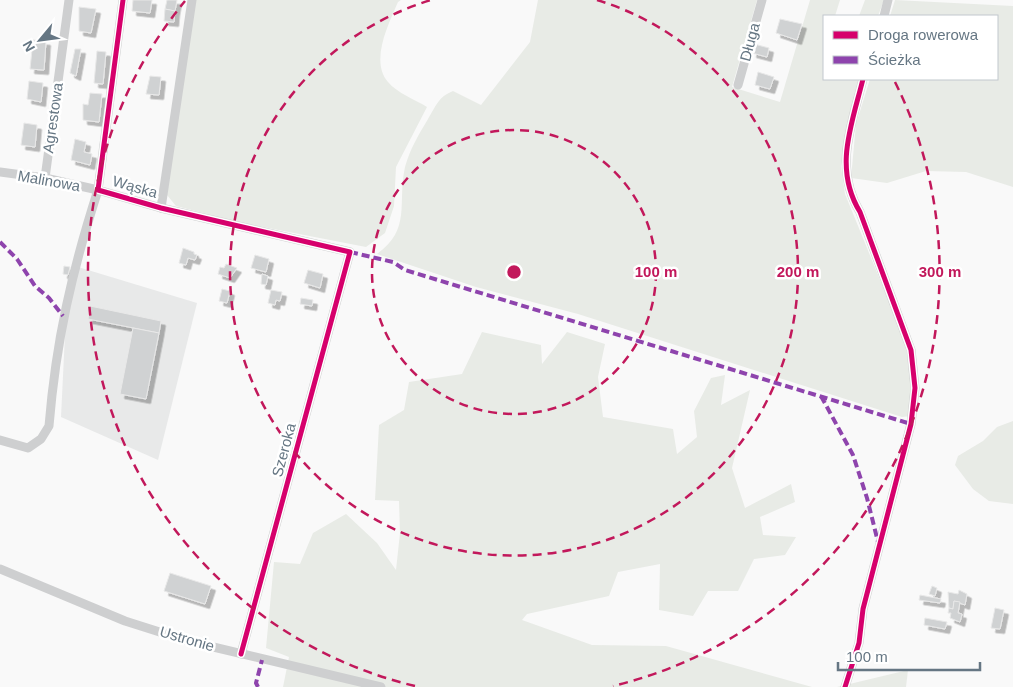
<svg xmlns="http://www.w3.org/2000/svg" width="1013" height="687" viewBox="0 0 1013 687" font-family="Helvetica,sans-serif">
<defs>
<filter id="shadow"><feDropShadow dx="4.5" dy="4.5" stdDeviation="0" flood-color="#0004"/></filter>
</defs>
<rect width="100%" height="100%" fill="#f9f9f9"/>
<polygon fill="#e8e9e9" points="78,267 197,303 158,460 61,417 66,314"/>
<g fill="#e8ebe6">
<path d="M 193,0 L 401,0 L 398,2 C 388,25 370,61 388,82 C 397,93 416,100 427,107 L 396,167 L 394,206 L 385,233 L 366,247 L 238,222 L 176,206 L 167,195 Z"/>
<path d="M 538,0 L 757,0 L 732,87 L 780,102 L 810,0 L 840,0 L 835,16 L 824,16 L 824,79 L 859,79 L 841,166 L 845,194 L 905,341 L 910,376 L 911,416 L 902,417 L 578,314 L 476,287 L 377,254 C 412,229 397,203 405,167 C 410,149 419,134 428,119 C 436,106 438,97 453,91 L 481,105 L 530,42 Z"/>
<polygon points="865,0 884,0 878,16 859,16"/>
<polygon points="895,0 1013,6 1013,187 966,172 926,171 887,183 851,178 856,124 870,79 997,79 997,16 890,16"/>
<polygon points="482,332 541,345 542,364 567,332 605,344 598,377 603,417 673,429 677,454 697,437 694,411 711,378 725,375 721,405 750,390 732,468 745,508 791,484 795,502 760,517 763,535 796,537 785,555 754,559 738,591 708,591 693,616 659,610 660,564 618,572 609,596 527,614 522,620 592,645 666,646 812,687 283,687 289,657 266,648 274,562 300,564 313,533 346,514 377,543 396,570 400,533 399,501 375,500 379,425 404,410 409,382 462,374"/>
<polygon points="1013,421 1013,504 989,501 973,489 955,465 958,456 983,441 997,427"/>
<polygon points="908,670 906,687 837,687"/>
</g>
<g fill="#d0d2d3" stroke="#e8e8e8" filter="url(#shadow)">
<polygon points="133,0 152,0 150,13 132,11"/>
<polygon points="167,0 177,0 175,11 165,9"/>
<polygon points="79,7 96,9 91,33 79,31"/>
<polygon points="165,9 175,11 174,22 164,21"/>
<polygon points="780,19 802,24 797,40 776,33"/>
<polygon points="33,40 46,41 44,70 30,69"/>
<polygon points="754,44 769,48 767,57 752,53"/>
<polygon points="75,49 81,49 76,76 70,73"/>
<polygon points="97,51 106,52 103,84 94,83"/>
<polygon points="758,72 774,77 770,89 755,85"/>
<polygon points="150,76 161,77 159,95 146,94"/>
<polygon points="29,81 43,83 41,102 27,99"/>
<polygon points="90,93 102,94 99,122 83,120 83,104 88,105"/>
<polygon points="24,123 37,125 35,147 21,145"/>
<polygon points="75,139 86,142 84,152 92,154 90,165 71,160"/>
<polygon points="183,248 194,252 194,254 197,255 195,260 188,258 186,265 179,263"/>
<polygon points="255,255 269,259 266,272 251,268"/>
<polygon points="226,264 237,268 230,278 218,274 220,267 224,268"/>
<polygon points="64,266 70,267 68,275 63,274"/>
<polygon points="308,270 323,274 320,288 304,283"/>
<polygon points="262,274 268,276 266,285 261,284"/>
<polygon points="222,289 230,291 227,303 219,301"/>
<polygon points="271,290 282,292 280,301 276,300 275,305 268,303"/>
<polygon points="301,298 313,300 312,306 300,304"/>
<polygon points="90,306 161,321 159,333 88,319"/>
<polygon points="133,328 159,333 146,399 120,394"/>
<polygon points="170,573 211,586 205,604 164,591"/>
<polygon points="932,586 937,588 935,596 929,594"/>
<polygon points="959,590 967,594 965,605 954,601 953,609 949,608 948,592 958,594"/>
<polygon points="920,595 941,599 940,603 919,600"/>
<polygon points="954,601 960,602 958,613 962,614 960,622 950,618 951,613 948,613 949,608 953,609"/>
<polygon points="995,608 1004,610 1000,629 991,628"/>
<polygon points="925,618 947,622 945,629 924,625"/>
</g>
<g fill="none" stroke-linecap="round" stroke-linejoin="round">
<g stroke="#cecfd0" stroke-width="9">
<polyline points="123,0 98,190 161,208 350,252 241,654"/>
<polyline points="884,16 888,0"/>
<polyline points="738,85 762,0"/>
<path d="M 0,172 L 45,178 L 98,190 C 72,271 56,340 49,426 L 41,439 L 28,448 L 0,440"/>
<polyline points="45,178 69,0"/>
<polyline points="161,208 192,0"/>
<polyline points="0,569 125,621 188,641 381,687"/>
<path d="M 845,687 L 859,643 L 863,609 L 911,424 L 915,388 L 911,350 L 860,212 C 833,168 852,124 863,79"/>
</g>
<g stroke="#8e44ad" stroke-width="4" stroke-dasharray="8 4" stroke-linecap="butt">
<polyline points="0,242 17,259 35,286 49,298 63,316"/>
<polyline points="350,252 393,262 405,270 911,424"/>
<polyline points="821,396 853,455 867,498 878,542"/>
<polyline points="258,687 256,683 262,660"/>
</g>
<defs>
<g id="cycleway">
<polyline points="123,0 98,190 161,208 350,252 241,654"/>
<path d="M 845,687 L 859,643 L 863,609 L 911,424 L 915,388 L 911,350 L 860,212 C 833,168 852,124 863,79"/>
</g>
</defs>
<use href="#cycleway" stroke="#fff" stroke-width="8"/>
<use href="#cycleway" stroke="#d6006c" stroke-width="5"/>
</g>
<g fill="none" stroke="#c2185b" stroke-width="2.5" stroke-dasharray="9 6">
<circle cx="514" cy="272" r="142"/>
<path d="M597 0A284 284 0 1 1 431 0"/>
<path d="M415 686A426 426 0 0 1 185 1M895 82A426 426 0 0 1 613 686"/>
</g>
<g text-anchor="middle" stroke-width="5" stroke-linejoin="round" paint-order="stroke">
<g font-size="15" fill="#657683" stroke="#fff">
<text transform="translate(750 42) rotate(-75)" y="5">Długa</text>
<text transform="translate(53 118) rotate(-82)" y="5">Agrestowa</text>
<text transform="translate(49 181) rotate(10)" y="5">Malinowa</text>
<text transform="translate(135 187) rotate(16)" y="5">Wąska</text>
<text transform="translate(284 450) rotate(-75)" y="5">Szeroka</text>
<text transform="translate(187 639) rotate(16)" y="5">Ustronie</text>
</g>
</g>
<circle cx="514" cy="272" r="8" fill="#c2185b" stroke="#fff" stroke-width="2.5"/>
<g font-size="15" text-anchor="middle" font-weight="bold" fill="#c2185b" stroke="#fff" stroke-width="5" stroke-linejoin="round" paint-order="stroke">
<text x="656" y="277">100 m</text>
<text x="798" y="277">200 m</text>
<text x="940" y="277">300 m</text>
</g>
<rect x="823" y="15" width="175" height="65" fill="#ffffff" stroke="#c1c8cd"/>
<rect x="833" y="31" width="25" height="8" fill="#d6006c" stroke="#c1c8cd"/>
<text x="868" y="40" font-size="15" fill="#657683">Droga rowerowa</text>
<rect x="833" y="56" width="25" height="8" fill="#8e44ad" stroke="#c1c8cd"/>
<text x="868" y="65" font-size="15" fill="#657683">Ścieżka</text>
<g transform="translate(40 40) rotate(241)" stroke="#ffffff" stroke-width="4" paint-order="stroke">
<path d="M0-4L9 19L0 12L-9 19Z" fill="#657683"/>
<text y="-8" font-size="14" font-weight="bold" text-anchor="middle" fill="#657683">N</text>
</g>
<path d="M838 662v8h142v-8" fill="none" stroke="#657683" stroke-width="2.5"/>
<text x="846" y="662" font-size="15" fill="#657683" stroke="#ffffff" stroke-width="4" paint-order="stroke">100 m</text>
</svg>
